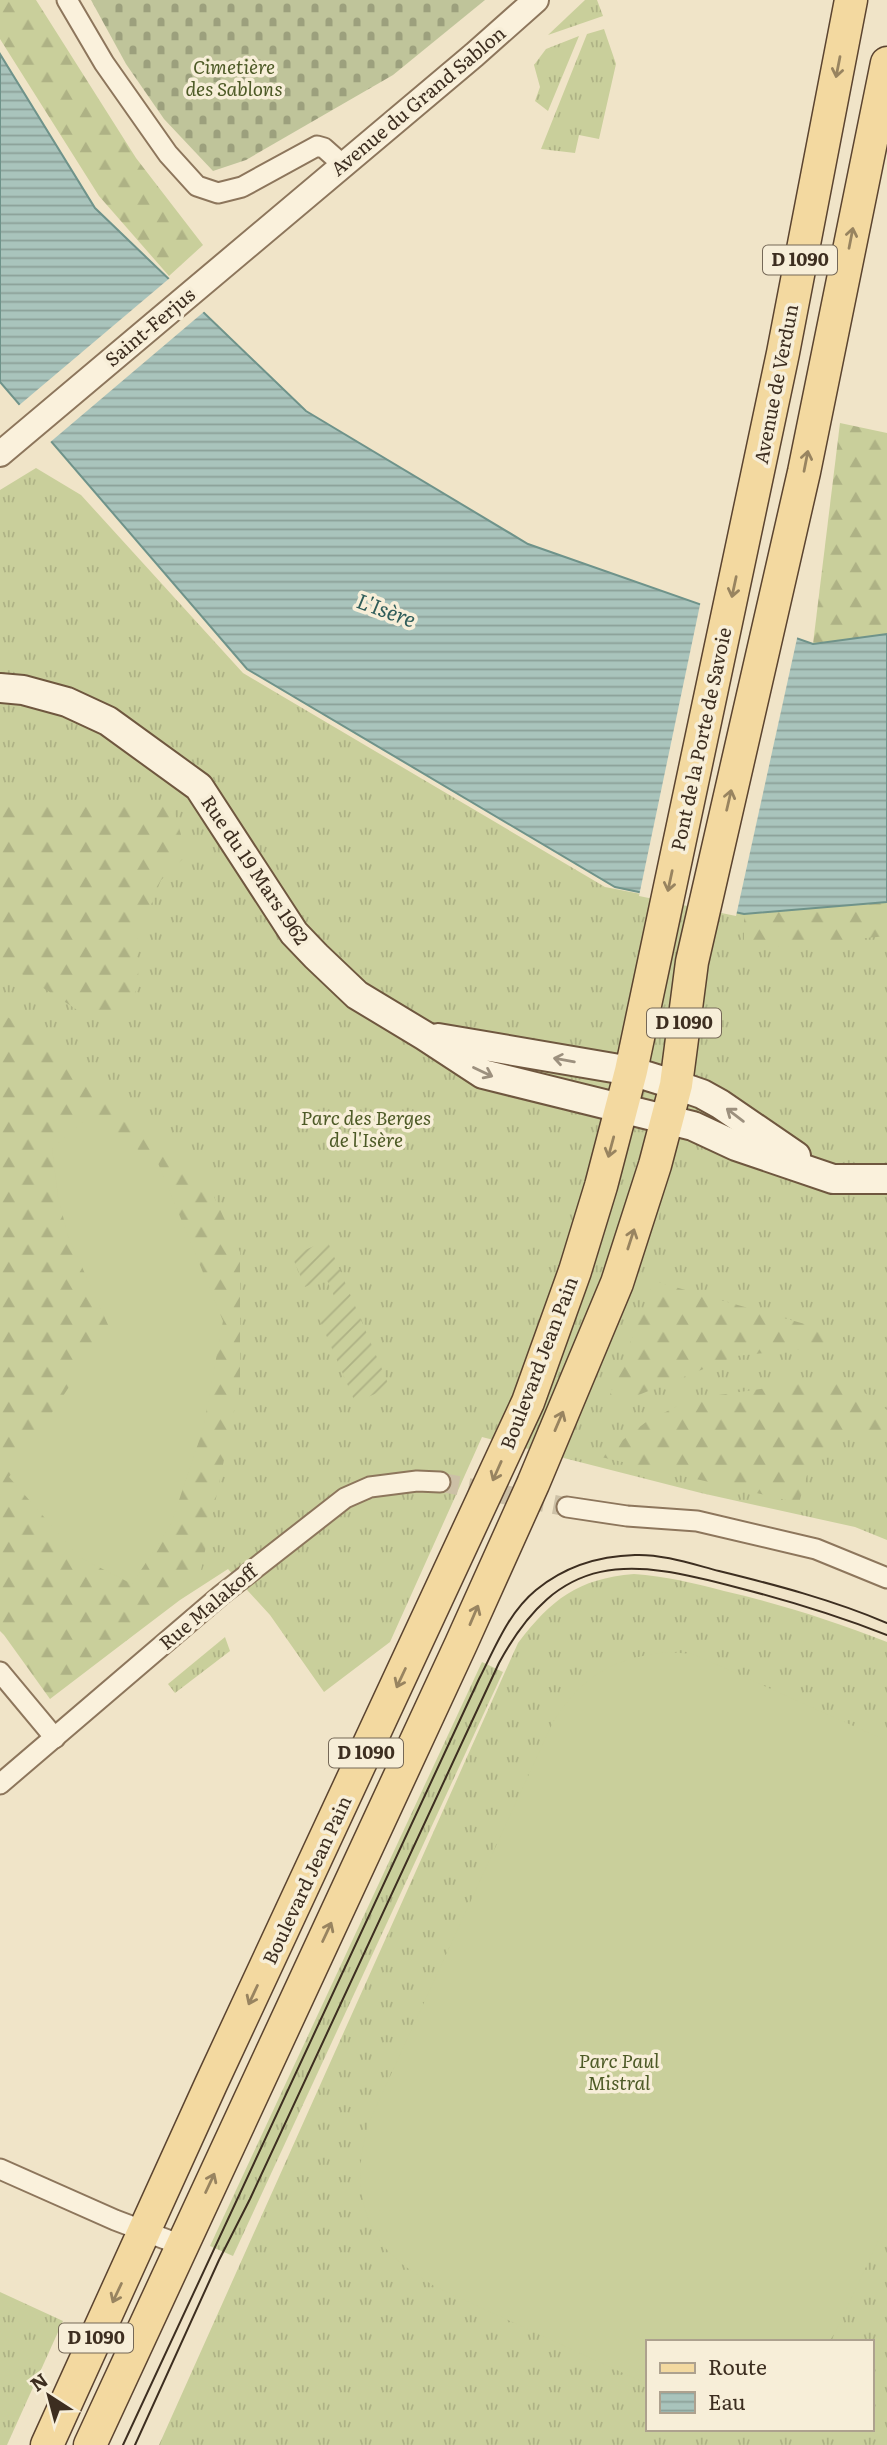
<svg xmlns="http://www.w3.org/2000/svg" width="887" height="2445" viewBox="0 0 887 2445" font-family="Literata,serif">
<defs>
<pattern id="grass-tufts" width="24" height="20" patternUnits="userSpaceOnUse" patternTransform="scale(1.75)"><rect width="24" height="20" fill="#c9cf9b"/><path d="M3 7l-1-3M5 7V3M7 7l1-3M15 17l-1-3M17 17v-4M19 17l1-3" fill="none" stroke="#aeb285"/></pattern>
<pattern id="forest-firs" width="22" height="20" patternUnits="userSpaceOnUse" patternTransform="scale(1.75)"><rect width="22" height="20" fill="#c9cf9b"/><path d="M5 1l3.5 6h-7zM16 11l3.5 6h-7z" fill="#aeb285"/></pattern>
<pattern id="cemetery-stones" width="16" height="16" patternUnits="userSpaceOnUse" patternTransform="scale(1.75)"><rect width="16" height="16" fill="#bfc49a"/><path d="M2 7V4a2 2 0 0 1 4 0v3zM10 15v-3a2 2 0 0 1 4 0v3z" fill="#9ca07d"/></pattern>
<pattern id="garden-furrows" width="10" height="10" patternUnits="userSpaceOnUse" patternTransform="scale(1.75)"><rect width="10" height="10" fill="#c9cf9b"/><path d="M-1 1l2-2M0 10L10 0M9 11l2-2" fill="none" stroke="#aeb285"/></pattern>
<pattern id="water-rules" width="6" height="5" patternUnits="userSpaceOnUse" patternTransform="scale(1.75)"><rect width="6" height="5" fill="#a9c4bc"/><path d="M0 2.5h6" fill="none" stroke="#8ba098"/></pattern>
</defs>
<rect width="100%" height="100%" fill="#f0e4c8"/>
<g fill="url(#grass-tufts)" fill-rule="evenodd">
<polygon points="585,0 597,0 603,16 548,35"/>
<polygon points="604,29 616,64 599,139 579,135 575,153 541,149 587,34"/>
<polygon points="579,36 548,111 535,101 540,87 534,65 546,49"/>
<polygon points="36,468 81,495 243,673 605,887 744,914 887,902 887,1540 855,1527 701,1493 482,1437 390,1642 324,1692 270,1615 228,1569 180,1600 126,1641 0,1099 0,490"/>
<path d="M 634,1574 C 665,1576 694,1583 724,1591 C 780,1604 833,1621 887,1642 L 887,2445 L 159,2445 L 518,1643 C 552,1599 577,1579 634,1574 ZM 647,2342 L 871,2342 L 871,2429 L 647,2429 Z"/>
<polygon points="225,1637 230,1651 175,1693 168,1684"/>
<polygon points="482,1662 503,1672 233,2256 210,2246"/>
<polygon points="0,2292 63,2321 7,2445 0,2445"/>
</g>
<g fill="url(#forest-firs)">
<polygon points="0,0 36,0 136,158 203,245 169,276 99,196 0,39"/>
<polygon points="840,423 887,433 887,634 813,644"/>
<polygon points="7,804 115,807 172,804 187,855 161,880 136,942 139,985 120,1020 82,1013 0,960 0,807"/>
<polygon points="887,902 887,936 744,950 744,914"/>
<polygon points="0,1012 86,1069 207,1182 240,1252 240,1383 200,1575 126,1641 50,1699 4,1635 0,1631"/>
<polygon points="654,1281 843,1335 842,1345 736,1356 621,1402 610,1395"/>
<polygon points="844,1377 887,1410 887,1433 884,1435 845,1436 811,1461 799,1503 601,1457 646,1422 691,1399"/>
</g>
<polygon fill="url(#cemetery-stones)" points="91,0 485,0 393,75 246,160 213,171 164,119 126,64"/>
<polygon fill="url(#garden-furrows)" points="327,1240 390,1388 355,1402 317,1314 338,1305 326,1278 305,1287 292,1256"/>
<g fill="#c9cf9b">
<polygon points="89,1117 158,1163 223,1321 203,1429 171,1524 132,1584 79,1557 9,1477 109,1327 68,1236 58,1197 52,1148"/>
<polygon points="583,1184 662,1205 652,1242 573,1221"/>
<path d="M 667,1652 L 693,1654 L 887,1741 L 887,2222 L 836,2331 L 829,2342 L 647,2342 L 647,2384 L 434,2286 C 419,2276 403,2266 390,2253 C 355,2217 355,2164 370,2120 L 553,1722 C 583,1675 612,1659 667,1652 Z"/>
</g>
<polygon fill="url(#water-rules)" stroke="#6f938a" stroke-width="2" points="0,54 95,208 306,411 528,544 813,644 887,634 887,902 744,914 615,887 247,669 0,382"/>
<g fill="#f0e4c8">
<polygon points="171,277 206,310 48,444 17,407"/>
<polygon points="701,600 798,634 736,916 639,896"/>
</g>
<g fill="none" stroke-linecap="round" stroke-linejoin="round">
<polyline stroke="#ccc0a6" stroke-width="19" stroke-dasharray="19 10" stroke-linecap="butt" points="440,1482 567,1507"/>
<defs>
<g id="minor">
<polyline points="67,0 104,63 168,154 197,186 218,193 242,187 317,146 324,148 342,164"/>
<polyline points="567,1507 627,1516 697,1521 816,1549 887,1578"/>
<polyline points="0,1672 55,1738"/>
<polyline points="0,1784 221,1595 345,1498 370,1487 417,1481 440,1482"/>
<polyline points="0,2169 115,2220 181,2245"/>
</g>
<polyline id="tertiary" points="0,454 474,55 536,0"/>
<g id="secondary">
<polyline points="0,688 23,690 67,702 108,721 199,787 294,933 316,956 357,995 425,1036 483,1074 693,1126 736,1146 833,1179 887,1179"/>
<polyline points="438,1038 631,1071 676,1085 702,1094 720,1104 796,1156"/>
</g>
<g id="primary">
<polyline points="47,2445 211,2084 528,1402 575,1271 601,1186 631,1071 783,353 851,0"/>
<polyline points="90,2445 461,1644 533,1484 617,1283 655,1165 676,1085 692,962 804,472 887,63"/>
</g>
</defs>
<use href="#minor" stroke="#8d765c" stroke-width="23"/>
<use href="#tertiary" stroke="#8d765c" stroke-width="28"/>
<use href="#secondary" stroke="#6f573f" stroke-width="32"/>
<use href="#primary" stroke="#5b4430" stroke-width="35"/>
<use href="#minor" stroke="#faf1dc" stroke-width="19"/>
<use href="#tertiary" stroke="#faf1dc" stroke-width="24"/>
<use href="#secondary" stroke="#faf1dc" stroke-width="28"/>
<use href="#primary" stroke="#f3d9a0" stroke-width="32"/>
<g stroke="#3d2e20" stroke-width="2">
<path d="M 123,2445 L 479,1679 C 495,1648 508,1613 536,1590 C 564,1567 599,1556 635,1555 C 663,1554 692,1564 719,1571 C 776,1585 833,1600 887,1623"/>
<path d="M 135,2445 L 219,2260 L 250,2199 L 499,1663 C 560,1550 629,1558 739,1588 C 790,1601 838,1616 887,1635"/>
</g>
</g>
<defs><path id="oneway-shaft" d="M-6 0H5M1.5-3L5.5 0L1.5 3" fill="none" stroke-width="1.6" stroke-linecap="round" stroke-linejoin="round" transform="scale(1.75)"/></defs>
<g stroke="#988460">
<use href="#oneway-shaft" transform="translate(838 67) rotate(101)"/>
<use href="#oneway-shaft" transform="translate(851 238) rotate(-79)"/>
<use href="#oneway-shaft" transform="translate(806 461) rotate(-79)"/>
<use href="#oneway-shaft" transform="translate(734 587) rotate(102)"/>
<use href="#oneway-shaft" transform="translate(729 800) rotate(-77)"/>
<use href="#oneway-shaft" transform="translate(670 881) rotate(102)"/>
<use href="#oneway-shaft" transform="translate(611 1147) rotate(105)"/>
<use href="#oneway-shaft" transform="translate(631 1239) rotate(-72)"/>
<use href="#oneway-shaft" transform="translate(559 1421) rotate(-67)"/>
<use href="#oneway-shaft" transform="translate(497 1471) rotate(114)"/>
<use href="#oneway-shaft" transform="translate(474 1615) rotate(-67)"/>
<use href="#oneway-shaft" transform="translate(401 1678) rotate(115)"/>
<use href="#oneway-shaft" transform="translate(327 1932) rotate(-65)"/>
<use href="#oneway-shaft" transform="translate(253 1995) rotate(115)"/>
<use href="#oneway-shaft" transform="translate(210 2183) rotate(-65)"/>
<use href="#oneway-shaft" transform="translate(117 2293) rotate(115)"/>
</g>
<g stroke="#9c907e">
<use href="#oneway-shaft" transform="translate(564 1060) rotate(-170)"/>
<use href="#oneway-shaft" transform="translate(483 1072) rotate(25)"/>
<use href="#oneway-shaft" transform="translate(735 1115) rotate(-143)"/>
</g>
<g text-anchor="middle" stroke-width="7" stroke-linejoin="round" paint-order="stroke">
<g fill="#f7eed8" stroke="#756857" stroke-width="2">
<rect x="763" y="245.5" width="74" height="29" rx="5"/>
<rect x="647" y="1008.5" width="74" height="29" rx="5"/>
<rect x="329" y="1738.5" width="74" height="29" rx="5"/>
<rect x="59" y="2323.5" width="74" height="29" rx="5"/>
</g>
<g font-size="18" font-weight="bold" fill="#3d2e20">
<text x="800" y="266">D 1090</text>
<text x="684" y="1029">D 1090</text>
<text x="366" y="1759">D 1090</text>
<text x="96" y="2344">D 1090</text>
</g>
<g font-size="19" font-style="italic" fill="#4d5a26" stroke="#f7eed8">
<text x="234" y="74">Cimetière<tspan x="234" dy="22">des Sablons</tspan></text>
<text x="366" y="1125">Parc des Berges<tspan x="366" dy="22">de l'Isère</tspan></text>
<text x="619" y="2068">Parc Paul<tspan x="619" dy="22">Mistral</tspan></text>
</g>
<g font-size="19" fill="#3d2e20" stroke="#f7eed8">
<text transform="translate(418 101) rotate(-40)" y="7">Avenue du Grand Sablon</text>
<text transform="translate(150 327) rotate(-40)" y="7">Saint-Ferjus</text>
<text transform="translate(776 384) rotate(-79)" y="7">Avenue de Verdun</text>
<text transform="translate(701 739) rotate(-78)" y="7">Pont de la Porte de Savoie</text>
<text transform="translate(255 870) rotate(56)" y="7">Rue du 19 Mars 1962</text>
<text transform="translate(539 1363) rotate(-69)" y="7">Boulevard Jean Pain</text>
<text transform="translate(208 1607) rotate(-40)" y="7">Rue Malakoff</text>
<text transform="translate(307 1880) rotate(-65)" y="7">Boulevard Jean Pain</text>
</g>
<g font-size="21" font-style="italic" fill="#2f5d5a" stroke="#f7eed8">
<text transform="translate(386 611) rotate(20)" y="7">L'Isère</text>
</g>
</g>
<rect x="646" y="2340" width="228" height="91" fill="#f7eed8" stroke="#ada18e" stroke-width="2"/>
<rect x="660" y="2363" width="35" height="10" fill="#f3d9a0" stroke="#ada18e" stroke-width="2"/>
<text x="708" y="2375" font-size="21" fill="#3d2e20">Route</text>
<rect x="660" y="2392" width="35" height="21" fill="url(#water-rules)" stroke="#ada18e" stroke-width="2"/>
<text x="708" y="2410" font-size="21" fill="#3d2e20">Eau</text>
<g transform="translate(49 2396) rotate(324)" stroke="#f7eed8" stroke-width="5" paint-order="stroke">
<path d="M0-5L12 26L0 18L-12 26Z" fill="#3d2e20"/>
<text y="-10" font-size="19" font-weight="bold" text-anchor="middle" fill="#3d2e20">N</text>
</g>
</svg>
